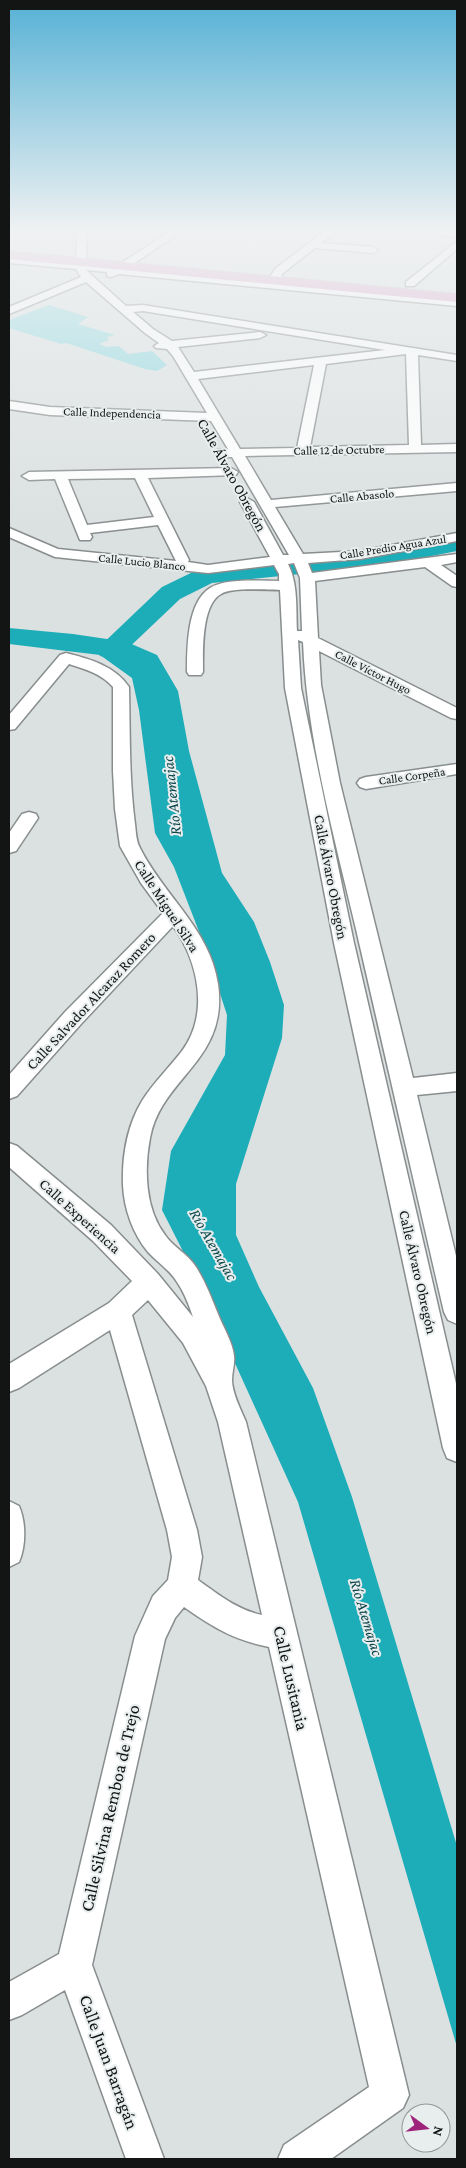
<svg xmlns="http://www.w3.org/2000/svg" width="466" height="2168" viewBox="0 0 466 2168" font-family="'Crimson Pro',serif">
<rect width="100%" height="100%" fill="#dbe0e1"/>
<polygon fill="#89d7de" points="49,305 88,317 78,324 115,335 107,337 109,340 99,344 107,347 119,346 128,354 152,351 167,365 157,371 145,369 66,343 61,344 9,328 9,320"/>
<polygon fill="#1cadb8" points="9,628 73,634 127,642 157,655 178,691 189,751 222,873 254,922 270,962 284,1005 282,1038 236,1184 236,1235 259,1287 313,1388 352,1497 457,1846 457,2047 298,1502 194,1273 162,1210 171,1151 225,1055 227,1015 205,947 174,867 155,833 139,710 132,678 100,655 9,644"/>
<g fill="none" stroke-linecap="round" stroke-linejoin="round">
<polygon fill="#1cadb8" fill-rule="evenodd" points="457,535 457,551 422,558 320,572 212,583 180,599 120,656 110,658 100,656 96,650 162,587 197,570 320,556 422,542"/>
<defs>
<g id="minor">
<path d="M 77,230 L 87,230 L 86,264 L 115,267 L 173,230 L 184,230 L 127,268 L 267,282 L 275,269 L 326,230 L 337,230 L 321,243 L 373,247 L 378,250 L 373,253 L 315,248 L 283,273 L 277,283 L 457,300 L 457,306 L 119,274 L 111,277 L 107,276 L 107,272 L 86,270 L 126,306 L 143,305 L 457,355 L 457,361 L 418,355 L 421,445 L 457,444 L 457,452 L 245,456 L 271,500 L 457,483 L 457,491 L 275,507 L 303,554 L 360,551 L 457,533 L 457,541 L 360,559 L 308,563 L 312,573 L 457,554 L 457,562 L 441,565 L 457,576 L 457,587 L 452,586 L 425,567 L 315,581 L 318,638 L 457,708 L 457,719 L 451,718 L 319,651 L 321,685 L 340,783 L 413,1078 L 457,1073 L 457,1091 L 417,1095 L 457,1260 L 457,1324 L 448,1320 L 444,1312 C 414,1183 385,1054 355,925 C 333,832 307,738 303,642 L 298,640 L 301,688 L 354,943 L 457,1388 L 457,1462 L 447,1458 L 443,1448 L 334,943 L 285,688 L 280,590 C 265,590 233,587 221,594 C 201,605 203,652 203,672 L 201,675 L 189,675 L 187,672 C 187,648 187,602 210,588 C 225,578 261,581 279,581 L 279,574 L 274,565 L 208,573 L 55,557 L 9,537 L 9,528 L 58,549 L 176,561 L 158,525 L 90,533 L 92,537 L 90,540 L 80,540 L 55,479 L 29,480 L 22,476 L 29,472 L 231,468 L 238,472 L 236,475 L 148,478 L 189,560 L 188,562 L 208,565 L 270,557 L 240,502 L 247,498 L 254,502 L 283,555 L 289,555 L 232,457 L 223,457 L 217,453 L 218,450 L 228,449 L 211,421 L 50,415 L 9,409 L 9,401 L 50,407 L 207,413 L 173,356 L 167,349 L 156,348 L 154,346 L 159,343 L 145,333 L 86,282 L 9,314 L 9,307 L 81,277 L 76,269 L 9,263 L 9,257 L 76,263 ZM 143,311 L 385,350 L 194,372 L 178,347 L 260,338 L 266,335 L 260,332 L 172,341 L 153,329 L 133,312 ZM 406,354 L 409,445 L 310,447 L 326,364 ZM 314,365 L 297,448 L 240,449 L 198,379 ZM 135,478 L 154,517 L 87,525 L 68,479 ZM 294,563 L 300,578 L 302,631 L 297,631 C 296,609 298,583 288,564 Z"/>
<polygon points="422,230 457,231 457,237 427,233"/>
<polygon points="457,241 457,249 414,286 406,286 406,282"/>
<path d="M 66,653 C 90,659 115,666 129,687 C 130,733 129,779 135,824 C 136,832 136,841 140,848 C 163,895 210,929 218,984 C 229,1061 161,1077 150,1138 C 144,1169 145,1209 165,1235 C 173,1247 188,1254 196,1267 C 205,1281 212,1299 218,1314 C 223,1327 233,1343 234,1356 C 235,1364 232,1372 232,1380 C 232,1393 241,1410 246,1422 L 409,2095 L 403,2108 L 331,2159 L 278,2159 L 284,2145 L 369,2087 L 269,1647 C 234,1640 214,1628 184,1607 L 175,1618 L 165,1639 L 92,1965 L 164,2159 L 126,2159 L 65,1990 L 22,2015 L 9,2020 L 9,1982 L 59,1954 L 135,1636 L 153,1596 L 168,1580 L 172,1557 L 167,1530 L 110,1330 L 19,1388 L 9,1392 L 9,1364 L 109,1303 L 132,1281 L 93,1241 L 9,1167 L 9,1143 L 17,1146 L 111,1225 L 158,1274 L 193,1317 C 189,1305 184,1292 177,1282 C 170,1270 157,1262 148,1252 C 133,1234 124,1209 123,1185 C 122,1157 127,1126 142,1101 C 153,1083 169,1068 182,1051 C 210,1013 198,961 173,926 L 81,1024 L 17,1096 L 9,1099 L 9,1075 L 65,1012 L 163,913 L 141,883 L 120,846 L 115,809 L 113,771 L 113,687 C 102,674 85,669 69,664 L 15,729 L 9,730 L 9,715 L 60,655 ZM 148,1300 L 183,1343 L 206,1386 L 218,1422 L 262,1615 C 237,1610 218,1594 198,1580 L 202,1557 L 197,1530 L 132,1315 Z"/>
<polygon points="457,764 457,774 366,789 360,787 357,783 360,779 366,777"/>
<polygon points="29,812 36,814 38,818 16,851 9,853 9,833 22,814"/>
<path d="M 9,1501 L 19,1506 C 26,1522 26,1546 19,1562 L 9,1567 Z"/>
</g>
<polygon id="major" points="9,251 457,294 457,302 9,259"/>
</defs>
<use href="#minor" stroke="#888d8d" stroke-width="3"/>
<use href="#major" stroke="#bdbdbd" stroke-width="2"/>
<use href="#minor" fill="#fff" fill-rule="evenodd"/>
<use href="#major" fill="#da9dc6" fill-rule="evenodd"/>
</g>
<linearGradient id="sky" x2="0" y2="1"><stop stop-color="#56b1d5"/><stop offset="0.43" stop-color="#eff1f2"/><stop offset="1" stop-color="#eff1f2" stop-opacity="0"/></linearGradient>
<rect width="466" height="533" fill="url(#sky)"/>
<g text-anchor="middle" stroke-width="4" stroke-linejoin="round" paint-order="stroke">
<g font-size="12" fill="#131515" stroke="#e8edee">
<text transform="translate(112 413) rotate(2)" y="4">Calle Independencia</text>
<text transform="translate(339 450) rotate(-1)" y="4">Calle 12 de Octubre</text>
<text transform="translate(362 496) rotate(-5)" y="4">Calle Abasolo</text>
<text transform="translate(393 547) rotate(-9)" y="4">Calle Predio Agua Azul</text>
<text transform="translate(142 562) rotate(6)" y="4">Calle Lucio Blanco</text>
<text transform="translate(373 672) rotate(27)" y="4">Calle Víctor Hugo</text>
<text transform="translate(412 776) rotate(-8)" y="4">Calle Corpeña</text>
</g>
<g font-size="15" fill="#131515" stroke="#e8edee">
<text transform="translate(232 475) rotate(61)" y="5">Calle Álvaro Obregón</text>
<text transform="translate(331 877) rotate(79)" y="5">Calle Álvaro Obregón</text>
<text transform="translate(167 906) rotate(57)" y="5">Calle Miguel Silva</text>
<text transform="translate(91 1001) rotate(-47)" y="5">Calle Salvador Alcaraz Romero</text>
<text transform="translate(80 1216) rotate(42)" y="5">Calle Experiencia</text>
<text transform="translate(418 1272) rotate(77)" y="5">Calle Álvaro Obregón</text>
</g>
<g font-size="16" font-style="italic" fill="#0d474c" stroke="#e8edee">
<text transform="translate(171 796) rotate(-96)" y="6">Río Atemajac</text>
<text transform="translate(214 1244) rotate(60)" y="6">Río Atemajac</text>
<text transform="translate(367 1617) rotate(73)" y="6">Río Atemajac</text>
</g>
<g font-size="18" fill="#131515" stroke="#e8edee">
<text transform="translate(291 1678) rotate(77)" y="6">Calle Lusitania</text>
<text transform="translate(110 1808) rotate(-77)" y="6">Calle Silvina Remboa de Trejo</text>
<text transform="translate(109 2062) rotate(70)" y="6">Calle Juan Barragán</text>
</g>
</g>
<rect width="466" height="2168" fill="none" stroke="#131515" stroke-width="20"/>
<g transform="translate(426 2128) rotate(105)"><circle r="24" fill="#e8edee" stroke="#939797"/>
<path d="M0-4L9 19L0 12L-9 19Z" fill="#9e247b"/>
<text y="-8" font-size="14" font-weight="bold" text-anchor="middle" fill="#131515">N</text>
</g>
</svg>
